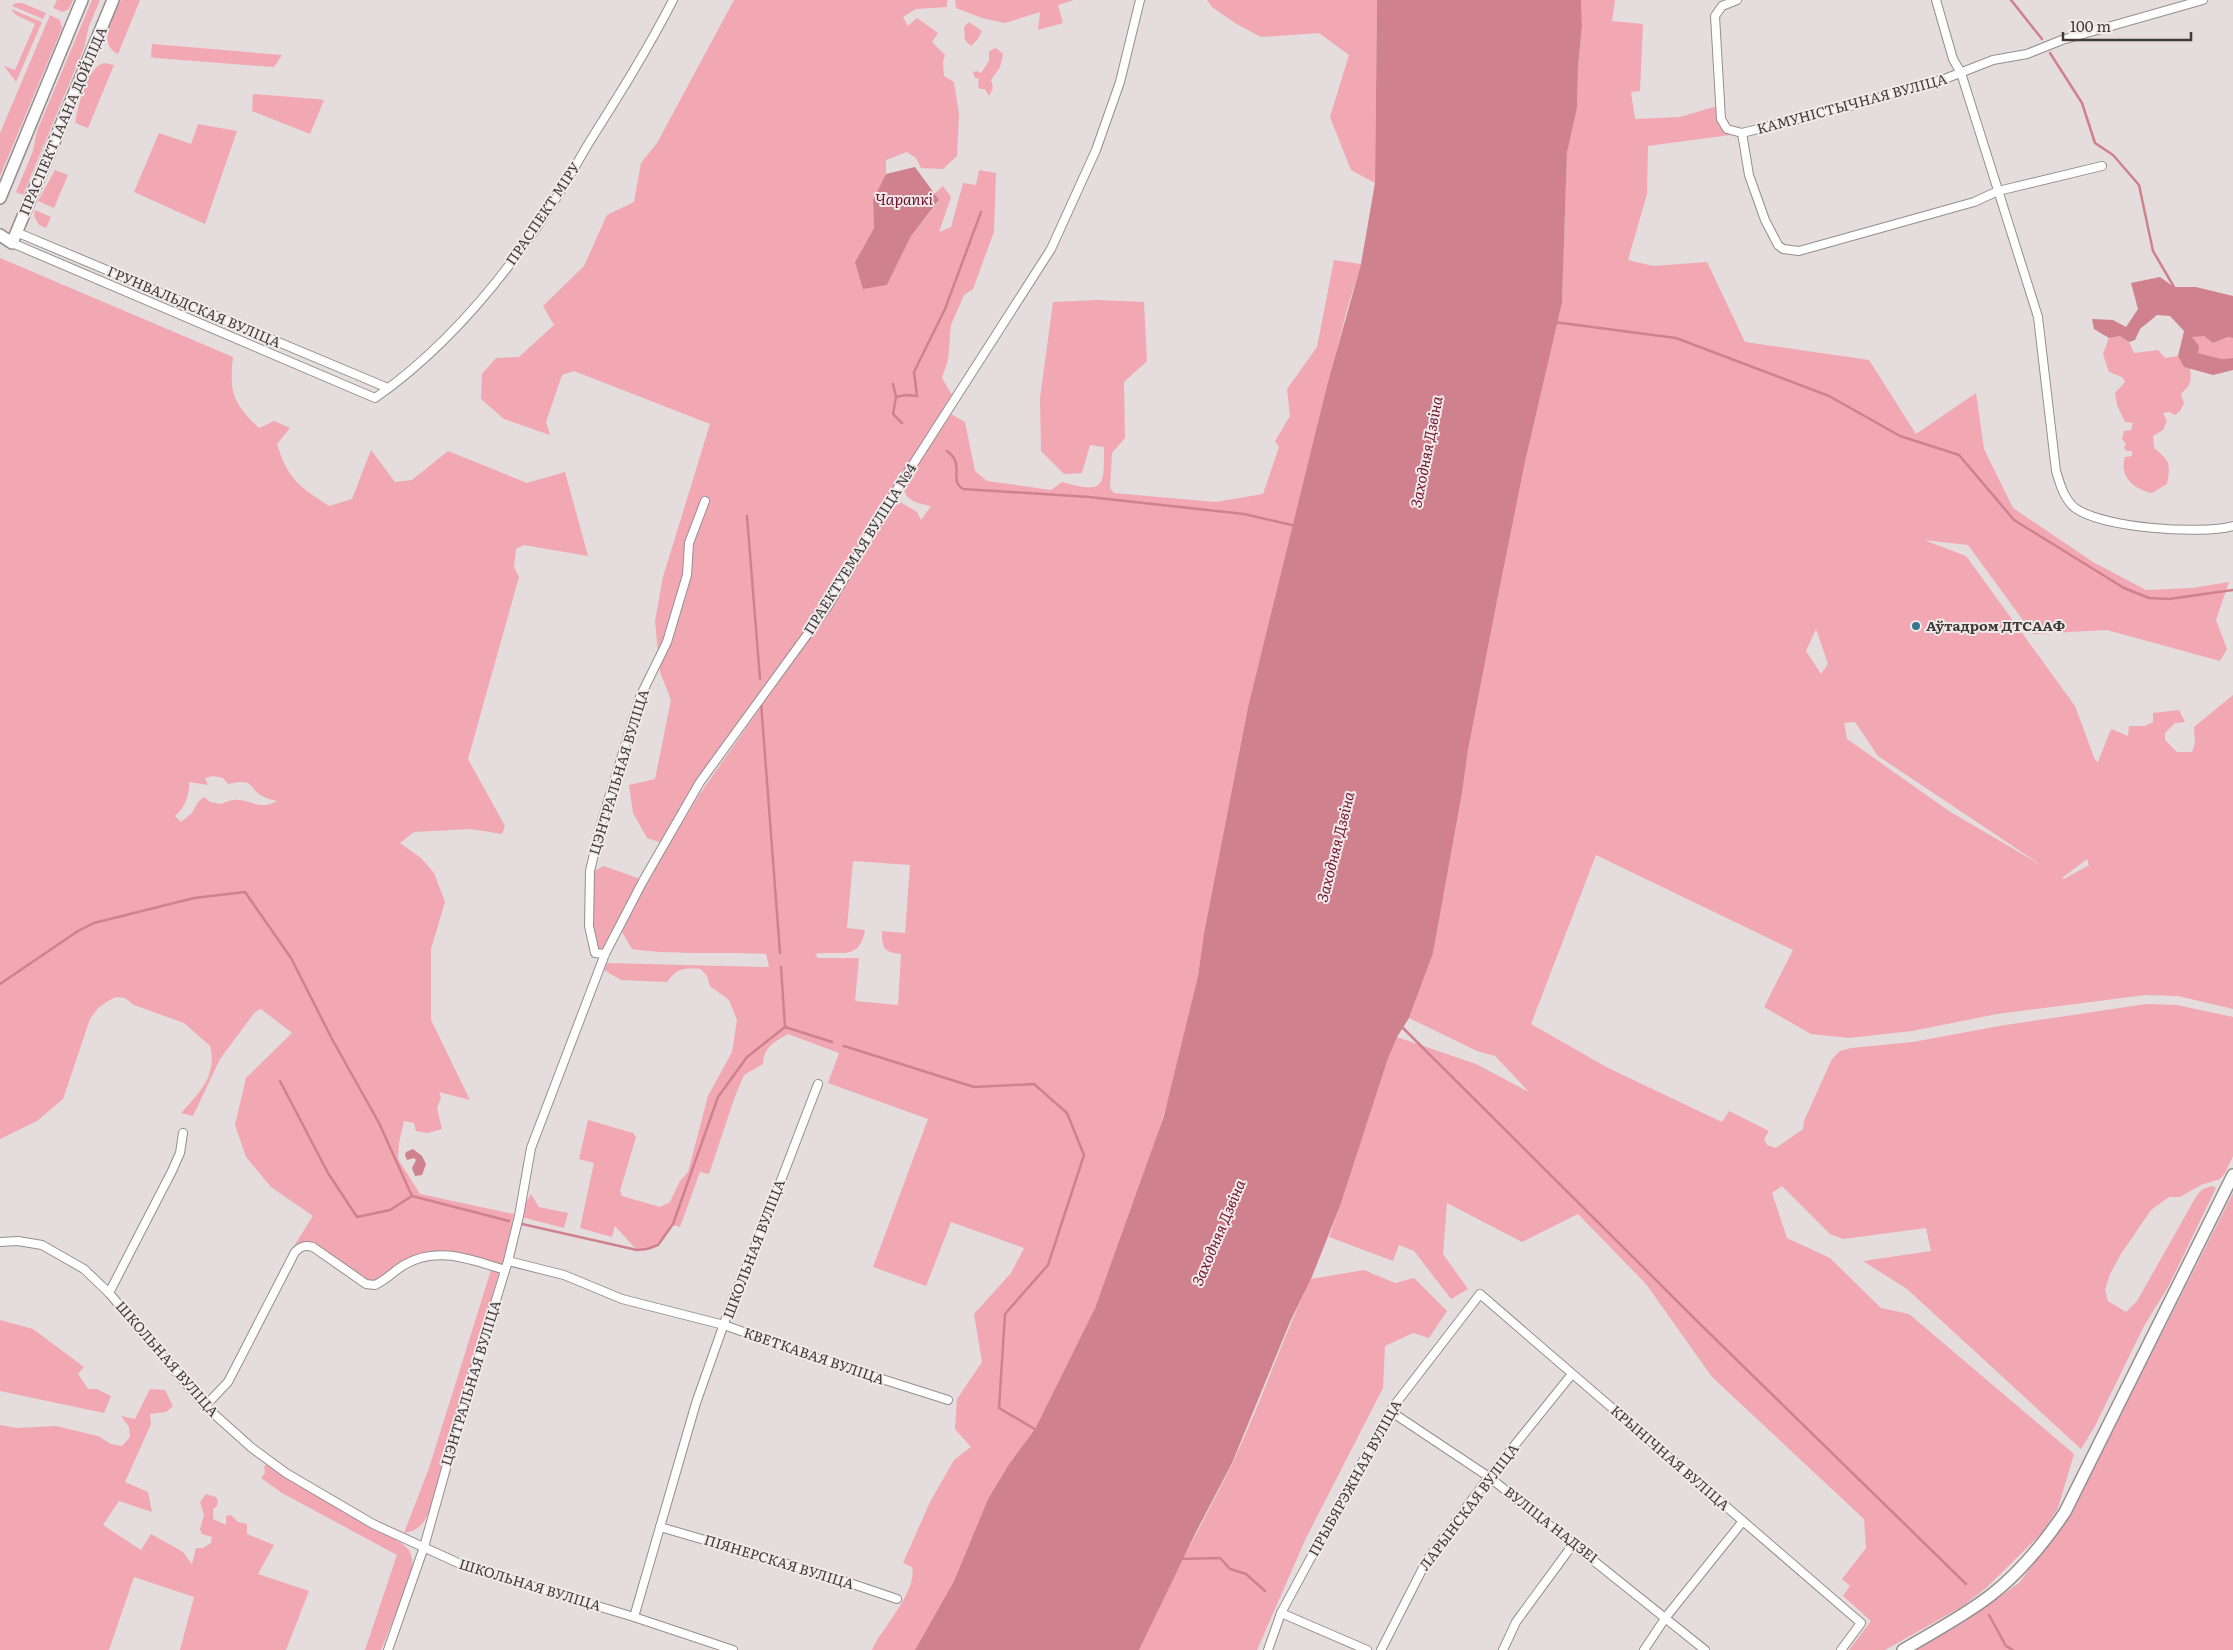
<svg xmlns="http://www.w3.org/2000/svg" width="2233" height="1650" viewBox="0 0 2233 1650" font-family="Literata,serif">
<rect width="100%" height="100%" fill="#e4dcdd"/>
<g fill="#f1a8b2" fill-rule="evenodd">
<polygon points="57,0 73,0 69,9 63,12 53,8"/>
<polygon points="92,0 100,0 89,26 84,48 23,195 16,192 33,151 37,131"/>
<path d="M 121,0 L 140,0 L 118,54 C 96,43 114,16 121,0 Z"/>
<polygon points="734,0 947,0 947,7 916,9 903,17 908,26 917,18 938,33 932,42 945,55 943,62 944,76 954,82 959,114 957,156 943,169 921,168 916,158 907,152 886,160 886,174 873,201 874,228 855,262 887,285 911,236 939,201 934,194 943,186 951,197 939,232 951,227 963,183 976,185 979,170 996,173 994,232 973,289 964,295 951,325 948,360 942,378 952,395 921,448 891,492 823,606 717,752 662,843 647,838 633,813 629,785 655,779 671,700 660,672 655,621 663,577 710,424 574,371 562,375 546,422 550,435 504,419 481,399 482,374 496,358 519,357 554,325 543,306 584,266 607,215 634,202 641,163 657,143"/>
<polygon points="955,0 1074,0 1058,5 1063,23 1038,30 1040,12 1005,23 982,18 956,8"/>
<polygon points="1207,0 1377,0 1375,183 1351,170 1330,117 1349,55 1319,33 1261,37 1235,23 1212,7"/>
<path d="M 1581,0 L 1615,0 L 1612,21 L 1643,24 L 1640,91 L 1631,92 L 1635,119 L 1680,117 L 1717,106 L 1720,126 L 1730,135 L 1648,146 L 1647,194 L 1628,260 L 1653,266 L 1707,262 L 1745,342 L 1869,360 L 1916,434 L 1976,393 L 1984,449 L 2013,508 L 2093,562 L 2146,590 L 2192,588 L 2229,582 L 2216,620 L 2227,649 L 2220,661 L 2107,630 L 2033,634 L 1968,545 L 1924,540 L 1966,556 L 2075,706 L 2095,760 L 2098,762 L 2111,729 L 2128,736 L 2129,726 L 2145,726 L 2153,722 L 2153,713 L 2179,710 L 2185,722 L 2175,723 L 2165,733 L 2165,740 L 2177,752 L 2192,752 L 2195,743 L 2194,727 L 2233,695 L 2233,1009 L 2178,996 L 2145,995 L 1997,1014 L 1912,1031 L 1849,1038 L 1811,1034 L 1764,1007 L 1793,950 L 1596,855 L 1531,1024 L 1608,1068 L 1722,1122 L 1729,1111 L 1769,1131 L 1764,1139 L 1767,1145 L 1776,1148 L 1803,1129 L 1804,1121 L 1832,1059 L 1840,1051 L 1851,1048 L 1913,1042 L 1999,1026 L 2146,1004 L 2177,1005 L 2233,1017 L 2233,1156 L 2225,1173 L 2220,1179 L 2201,1185 L 2180,1197 L 2169,1197 L 2151,1210 L 2121,1254 L 2110,1274 L 2105,1290 L 2108,1301 L 2126,1312 L 2137,1301 L 2197,1195 L 2203,1189 L 2212,1186 L 2216,1188 L 2168,1287 L 2144,1326 L 2095,1426 L 2081,1449 L 1907,1289 L 1863,1261 L 1931,1251 L 1926,1228 L 1843,1239 L 1830,1234 L 1782,1186 L 1772,1193 L 1787,1238 L 1830,1258 L 1881,1308 L 1909,1314 L 2074,1454 L 2058,1508 L 2042,1533 L 1986,1588 L 1963,1606 L 1885,1650 L 1849,1650 L 1871,1621 L 1843,1596 L 1850,1586 L 1842,1579 L 1866,1548 L 1864,1519 L 1712,1377 L 1646,1284 L 1578,1214 L 1522,1242 L 1447,1203 L 1443,1254 L 1468,1289 L 1451,1299 L 1414,1251 L 1399,1245 L 1393,1261 L 1329,1237 C 1354,1171 1368,1101 1397,1037 L 1476,1064 L 1529,1092 L 1495,1056 L 1477,1051 L 1409,1018 L 1433,952 L 1462,793 L 1468,750 L 1496,606 L 1525,462 L 1562,303 L 1567,153 L 1577,108 L 1578,67 L 1582,26 ZM 1816,629 L 1828,664 L 1821,674 L 1806,651 ZM 1855,722 L 1878,756 L 2044,867 L 1949,811 L 1847,739 L 1844,723 ZM 2087,859 L 2089,865 L 2064,879 L 2062,878 Z"/>
<polygon points="16,3 22,3 46,13 43,19 12,6"/>
<polygon points="11,9 42,22 16,82 4,66 15,70 35,24 16,15"/>
<polygon points="50,15 60,20 62,28 0,176 0,133"/>
<polygon points="969,22 982,31 978,39 971,46 965,40 964,27"/>
<polygon points="152,44 282,55 274,67 156,58 151,57"/>
<polygon points="996,48 1003,54 1000,67 991,80 993,88 989,96 985,89 980,89 978,86 979,79 975,78 973,72 977,71 981,73 989,61 989,51"/>
<path d="M 104,63 L 114,65 L 88,128 L 75,123 C 78,107 86,68 104,63 Z"/>
<polygon points="253,94 316,99 324,100 310,134 252,111"/>
<polygon points="198,124 237,131 205,224 134,192 159,133 191,144"/>
<polygon points="55,170 68,175 54,208 38,201"/>
<polygon points="35,210 51,217 46,228 39,225 34,216"/>
<path d="M 0,258 L 233,357 C 229,393 233,403 259,428 L 274,421 L 290,428 L 277,444 C 288,480 300,487 329,506 L 352,499 L 371,450 L 395,482 L 412,480 L 448,451 L 527,483 L 565,472 L 588,556 L 524,545 L 516,549 L 514,567 L 519,577 L 468,759 L 505,826 L 502,834 L 471,829 L 414,832 L 400,843 L 421,858 L 434,873 L 445,902 L 431,949 L 431,1020 L 470,1100 L 439,1092 L 441,1098 L 437,1108 L 442,1129 L 428,1133 L 416,1131 L 414,1123 L 404,1121 L 399,1143 L 398,1159 L 420,1194 L 514,1214 L 503,1264 L 499,1266 C 484,1261 466,1253 450,1252 C 422,1249 398,1269 375,1282 L 366,1280 L 314,1244 L 305,1242 L 294,1246 L 313,1216 L 271,1187 L 246,1157 L 235,1125 L 246,1078 L 292,1033 L 261,1009 L 255,1012 L 220,1059 L 193,1116 L 181,1113 C 199,1094 218,1074 210,1046 L 184,1023 L 134,1005 L 125,998 L 116,997 L 108,1001 L 98,1008 L 90,1019 L 63,1099 L 37,1121 L 0,1139 ZM 213,776 L 223,778 L 228,784 C 257,777 247,789 264,797 C 268,799 273,800 277,801 C 255,814 245,791 222,804 L 210,802 L 204,797 L 198,802 L 192,813 L 181,822 L 175,816 C 185,808 190,794 189,782 L 208,785 L 205,778 Z"/>
<path d="M 1334,260 L 1361,264 L 1346,313 L 1248,707 L 1204,933 L 1198,976 L 1172,1087 L 1155,1144 L 1095,1308 L 1035,1429 L 1009,1464 L 988,1499 L 954,1581 L 915,1650 L 872,1650 C 881,1629 918,1591 912,1567 L 903,1563 L 930,1502 L 954,1460 L 971,1447 L 955,1429 L 957,1399 L 982,1362 L 974,1314 L 1011,1273 L 1024,1248 L 951,1222 L 926,1286 L 873,1267 L 928,1119 L 828,1083 L 839,1053 L 788,1034 C 774,1042 764,1047 763,1064 L 744,1075 L 734,1099 L 709,1174 L 700,1172 L 680,1227 L 673,1225 C 663,1240 656,1249 637,1250 L 615,1226 L 612,1237 L 580,1228 L 594,1163 L 579,1159 L 588,1120 L 633,1133 L 636,1137 L 620,1191 L 622,1196 L 660,1207 L 670,1202 L 680,1181 L 688,1172 L 708,1096 L 732,1052 L 737,1020 L 729,1000 L 710,986 L 707,976 L 701,969 C 684,968 677,968 667,982 L 621,980 L 604,970 L 607,963 L 769,967 L 766,954 C 721,951 678,956 632,949 L 622,932 L 650,875 L 699,795 L 831,607 L 894,504 L 900,502 L 917,512 L 921,520 L 931,506 C 918,503 903,501 904,485 L 951,414 L 965,422 L 975,471 L 987,481 L 1051,490 L 1062,482 C 1105,494 1104,488 1104,447 L 1090,445 L 1082,473 L 1064,474 L 1041,451 L 1040,398 L 1053,302 L 1098,300 L 1144,302 L 1147,361 L 1124,382 L 1125,438 L 1112,453 L 1110,488 L 1114,493 L 1215,502 L 1263,494 L 1279,447 L 1275,441 L 1290,416 L 1287,389 L 1317,347 ZM 853,861 L 910,865 L 905,933 L 882,931 C 882,949 884,952 901,954 L 898,1005 L 855,1001 L 859,958 L 818,958 L 815,954 C 841,950 859,962 865,930 L 847,928 Z"/>
<path d="M 2120,336 L 2129,342 L 2134,353 L 2158,350 L 2165,358 L 2178,356 L 2184,367 L 2190,368 C 2192,381 2190,386 2181,394 L 2184,403 L 2180,411 L 2175,415 L 2169,412 L 2163,413 L 2167,421 L 2163,430 L 2153,436 L 2154,448 C 2170,461 2171,464 2167,484 L 2152,493 C 2134,489 2119,477 2125,457 L 2132,456 L 2132,451 L 2127,451 L 2124,448 L 2126,444 L 2122,439 L 2124,431 L 2131,430 L 2133,423 L 2125,422 L 2117,405 L 2115,393 L 2125,382 L 2122,377 L 2109,372 L 2103,354 L 2109,338 Z"/>
<polygon points="2192,336 2204,336 2213,343 2228,337 2233,338 2233,358 2222,359 2198,353"/>
<polygon points="604,866 640,879 605,949 597,949 591,925 592,872"/>
<polygon points="2233,1193 2233,1650 1913,1650 1961,1624 2019,1583 2070,1515"/>
<polygon points="531,1194 539,1207 568,1213 564,1228 522,1217 525,1204"/>
<path d="M 493,1269 L 499,1272 L 432,1504 C 426,1520 422,1530 404,1533 L 429,1468 L 491,1270 Z"/>
<path d="M 1364,1270 L 1395,1283 L 1414,1278 L 1447,1311 L 1429,1338 L 1413,1333 L 1385,1346 L 1383,1388 L 1306,1538 L 1257,1650 L 1139,1650 C 1166,1586 1202,1526 1232,1464 C 1261,1403 1282,1339 1311,1279 Z"/>
<polygon points="0,1320 33,1329 84,1367 78,1374 88,1389 97,1389 111,1396 104,1413 0,1391"/>
<polygon points="150,1389 165,1390 173,1406 166,1412 150,1414 151,1424 125,1482 148,1492 152,1512 119,1501 103,1525 141,1550 151,1534 183,1552 192,1564 196,1548 203,1548 211,1543 212,1537 202,1534 200,1529 204,1515 200,1502 206,1494 216,1497 218,1501 217,1506 213,1509 213,1519 226,1525 226,1516 231,1515 238,1522 247,1524 247,1534 274,1545 258,1574 309,1591 286,1650 180,1650 194,1597 134,1577 109,1650 0,1650 0,1425 17,1428 56,1426 98,1436 111,1444 122,1446 130,1437 129,1427 121,1416 135,1419"/>
<path d="M 267,1464 C 301,1486 334,1507 369,1527 C 380,1534 396,1537 406,1547 C 414,1555 413,1565 411,1575 L 381,1650 L 365,1650 L 397,1555 L 282,1493 L 261,1478 L 265,1473 L 264,1467 Z"/>
</g>
<g fill="#cf828d">
<polygon points="1377,0 1581,0 1582,26 1578,67 1577,108 1567,153 1562,303 1525,462 1496,606 1468,750 1462,793 1433,953 1409,1018 1397,1037 1387,1061 1340,1206 1311,1279 1290,1322 1232,1463 1196,1532 1139,1650 915,1650 954,1581 988,1499 1009,1464 1035,1429 1095,1308 1164,1116 1198,976 1204,933 1248,707 1328,382 1361,264 1375,183"/>
<polygon points="915,167 939,200 911,236 887,285 863,289 855,262 874,228 873,200 886,174"/>
<polygon points="2160,277 2174,287 2196,287 2233,296 2233,338 2228,337 2213,343 2204,336 2192,337 2199,346 2198,353 2222,359 2233,358 2233,370 2213,375 2184,367 2178,356 2184,331 2170,316 2157,315 2140,329 2135,340 2129,342 2120,336 2109,338 2094,329 2092,319 2113,320 2126,327 2138,309 2131,283"/>
<polygon points="413,1149 422,1156 426,1164 422,1175 415,1176 412,1168 416,1160 414,1158 407,1160 405,1155 406,1152"/>
</g>
<g fill="none" stroke-linecap="round" stroke-linejoin="round">
<g stroke="#cf828d" stroke-width="2.5">
<polyline points="2011,0 2042,39"/>
<polyline points="2050,53 2082,103 2095,143 2113,155 2139,185 2153,251 2174,287"/>
<polyline points="1554,322 1676,338 1829,396 1900,436 1959,455 2014,520 2124,588 2149,598 2169,599 2233,590"/>
<polyline points="893,384 896,397 893,414 902,423"/>
<polyline points="896,397 906,395 917,396 914,372 945,309 981,212"/>
<path d="M 947,451 C 966,465 948,480 963,489 L 1089,497 L 1244,514 L 1296,526"/>
<polyline points="747,516 760,679"/>
<polyline points="761,702 780,953"/>
<polyline points="781,967 785,1027"/>
<polyline points="0,984 78,931 94,923 194,898 245,892 291,958 332,1039 379,1123 412,1196 509,1221"/>
<polyline points="785,1027 832,1042"/>
<polyline points="1402,1027 1697,1321 1966,1584"/>
<polyline points="844,1046 974,1087 1034,1084 1067,1113 1084,1155 1048,1265 1005,1314 999,1408 1038,1431"/>
<polyline points="280,1081 328,1173 357,1217 390,1210 412,1196"/>
<polyline points="522,1224 637,1250 647,1249 658,1245 673,1224 718,1097 747,1057 785,1027"/>
<polyline points="1179,1559 1220,1558 1230,1569 1246,1574 1265,1591"/>
<polyline points="1989,1615 2006,1646 2013,1650"/>
</g>
<defs>
<g id="minor">
<polyline points="1737,0 1722,6 1715,16 1721,119 1727,129 1742,133 1749,175 1765,220 1778,245 1783,249 1799,251 1974,202 1998,191 2102,166"/>
<path d="M 1936,0 L 1953,59 L 1961,73 L 2038,317 L 2056,471 C 2060,484 2064,499 2075,508 C 2103,528 2200,535 2233,526"/>
<polyline points="1742,133 1854,105 1947,78 1993,60 2027,54 2062,40 2203,0"/>
<polyline points="16,232 388,388"/>
<path d="M 12,243 L 375,398 C 448,347 505,277 553,203 C 566,183 578,161 590,141 C 619,95 648,49 673,0"/>
<polyline points="605,954 595,953 589,926 590,871 601,824 640,697 667,642 687,575 689,543 705,501"/>
<polyline points="0,1242 18,1241 42,1245 84,1269 109,1293 205,1406 252,1448 286,1473 373,1524 467,1567 634,1617 733,1650"/>
<polyline points="508,1261 564,1275 622,1299 724,1325 819,1359 948,1400"/>
<polyline points="109,1293 172,1171 180,1153 183,1133"/>
<path d="M 205,1406 L 228,1382 L 295,1252 C 301,1246 305,1245 313,1247 L 366,1284 L 375,1285 C 386,1280 394,1271 404,1265 C 437,1245 472,1260 505,1270"/>
<polyline points="1390,1411 1489,1477 1705,1650"/>
<polyline points="660,1527 835,1578 897,1599"/>
<polyline points="1281,1613 1367,1650"/>
<polyline points="634,1617 696,1403 732,1301 762,1230 818,1084"/>
<polyline points="388,1650 424,1547 464,1404 508,1261 519,1216 531,1148 605,954 643,881 700,782 828,606 896,491 1051,249 1096,150 1120,82 1140,0"/>
<polyline points="1268,1650 1281,1613 1390,1411 1480,1294 1861,1623 1841,1650"/>
<polyline points="1381,1650 1427,1560 1489,1477 1572,1374"/>
<polyline points="1503,1650 1516,1622 1574,1543"/>
<polyline points="1644,1650 1666,1617 1743,1521"/>
</g>
<g id="secondary">
<polyline points="0,198 82,0"/>
<polyline points="0,235 12,243 113,0"/>
<path d="M 1903,1650 C 1933,1632 1964,1616 1991,1595 C 2021,1572 2044,1543 2065,1512 L 2233,1175"/>
</g>
</defs>
<use href="#minor" stroke="#958e8f" stroke-width="10"/>
<use href="#secondary" stroke="#958e8f" stroke-width="14"/>
<use href="#minor" stroke="#fff" stroke-width="8"/>
<use href="#secondary" stroke="#fff" stroke-width="11"/>
</g>
<circle fill="#37788b" stroke="#f1e9ea" stroke-width="2" cx="1916" cy="626" r="5"/>
<g text-anchor="middle" stroke-width="4" stroke-linejoin="round" paint-order="stroke">
<g font-size="14" fill="#3e3b3b" stroke="#f1e9ea">
<text transform="translate(1852 104) rotate(-15)" y="5">КАМУНІСТЫЧНАЯ ВУЛІЦА</text>
<text transform="translate(63 121) rotate(-67)" y="5">ПРАСПЕКТ ІААНА ДОЙЛІДА</text>
<text transform="translate(543 214) rotate(-56)" y="5">ПРАСПЕКТ МІРУ</text>
<text transform="translate(194 307) rotate(23)" y="5">ГРУНВАЛЬДСКАЯ ВУЛІЦА</text>
<text transform="translate(860 549) rotate(-58)" y="5">ПРАЕКТУЕМАЯ ВУЛІЦА №4</text>
<text transform="translate(619 772) rotate(-73)" y="5">ЦЭНТРАЛЬНАЯ ВУЛІЦА</text>
<text transform="translate(754 1249) rotate(-69)" y="5">ШКОЛЬНАЯ ВУЛІЦА</text>
<text transform="translate(814 1356) rotate(19)" y="5">КВЕТКАВАЯ ВУЛІЦА</text>
<text transform="translate(167 1359) rotate(49)" y="5">ШКОЛЬНАЯ ВУЛІЦА</text>
<text transform="translate(471 1383) rotate(-73)" y="5">ЦЭНТРАЛЬНАЯ ВУЛІЦА</text>
<text transform="translate(1670 1458) rotate(41)" y="5">КРЫНІЧНАЯ ВУЛІЦА</text>
<text transform="translate(1355 1478) rotate(-61)" y="5">ПРЫБЯРЭЖНАЯ ВУЛІЦА</text>
<text transform="translate(1469 1507) rotate(-53)" y="5">ЛАРЫНСКАЯ ВУЛІЦА</text>
<text transform="translate(1551 1525) rotate(38)" y="5">ВУЛІЦА НАДЗЕІ</text>
<text transform="translate(779 1562) rotate(17)" y="5">ПІЯНЕРСКАЯ ВУЛІЦА</text>
<text transform="translate(530 1585) rotate(17)" y="5">ШКОЛЬНАЯ ВУЛІЦА</text>
</g>
<g font-size="14" font-weight="bold" fill="#3e3b3b" stroke="#f1e9ea" text-anchor="start">
<text x="1926" y="631">Аўтадром ДТСААФ</text>
</g>
<g font-size="15" font-style="italic" fill="#6f122d" stroke="#f1e9ea">
<text x="904" y="205">Чарапкі</text>
<text transform="translate(1427 452) rotate(-79)" y="5">Заходняя Дзвіна</text>
<text transform="translate(1336 847) rotate(-76)" y="5">Заходняя Дзвіна</text>
<text transform="translate(1219 1233) rotate(-67)" y="5">Заходняя Дзвіна</text>
</g>
</g>
<path d="M2063 32v8h128v-8" fill="none" stroke="#3e3b3b" stroke-width="2.5"/>
<text x="2070" y="32" font-size="15" fill="#3e3b3b" stroke="#f1e9ea" stroke-width="4" paint-order="stroke">100 m</text>
</svg>
